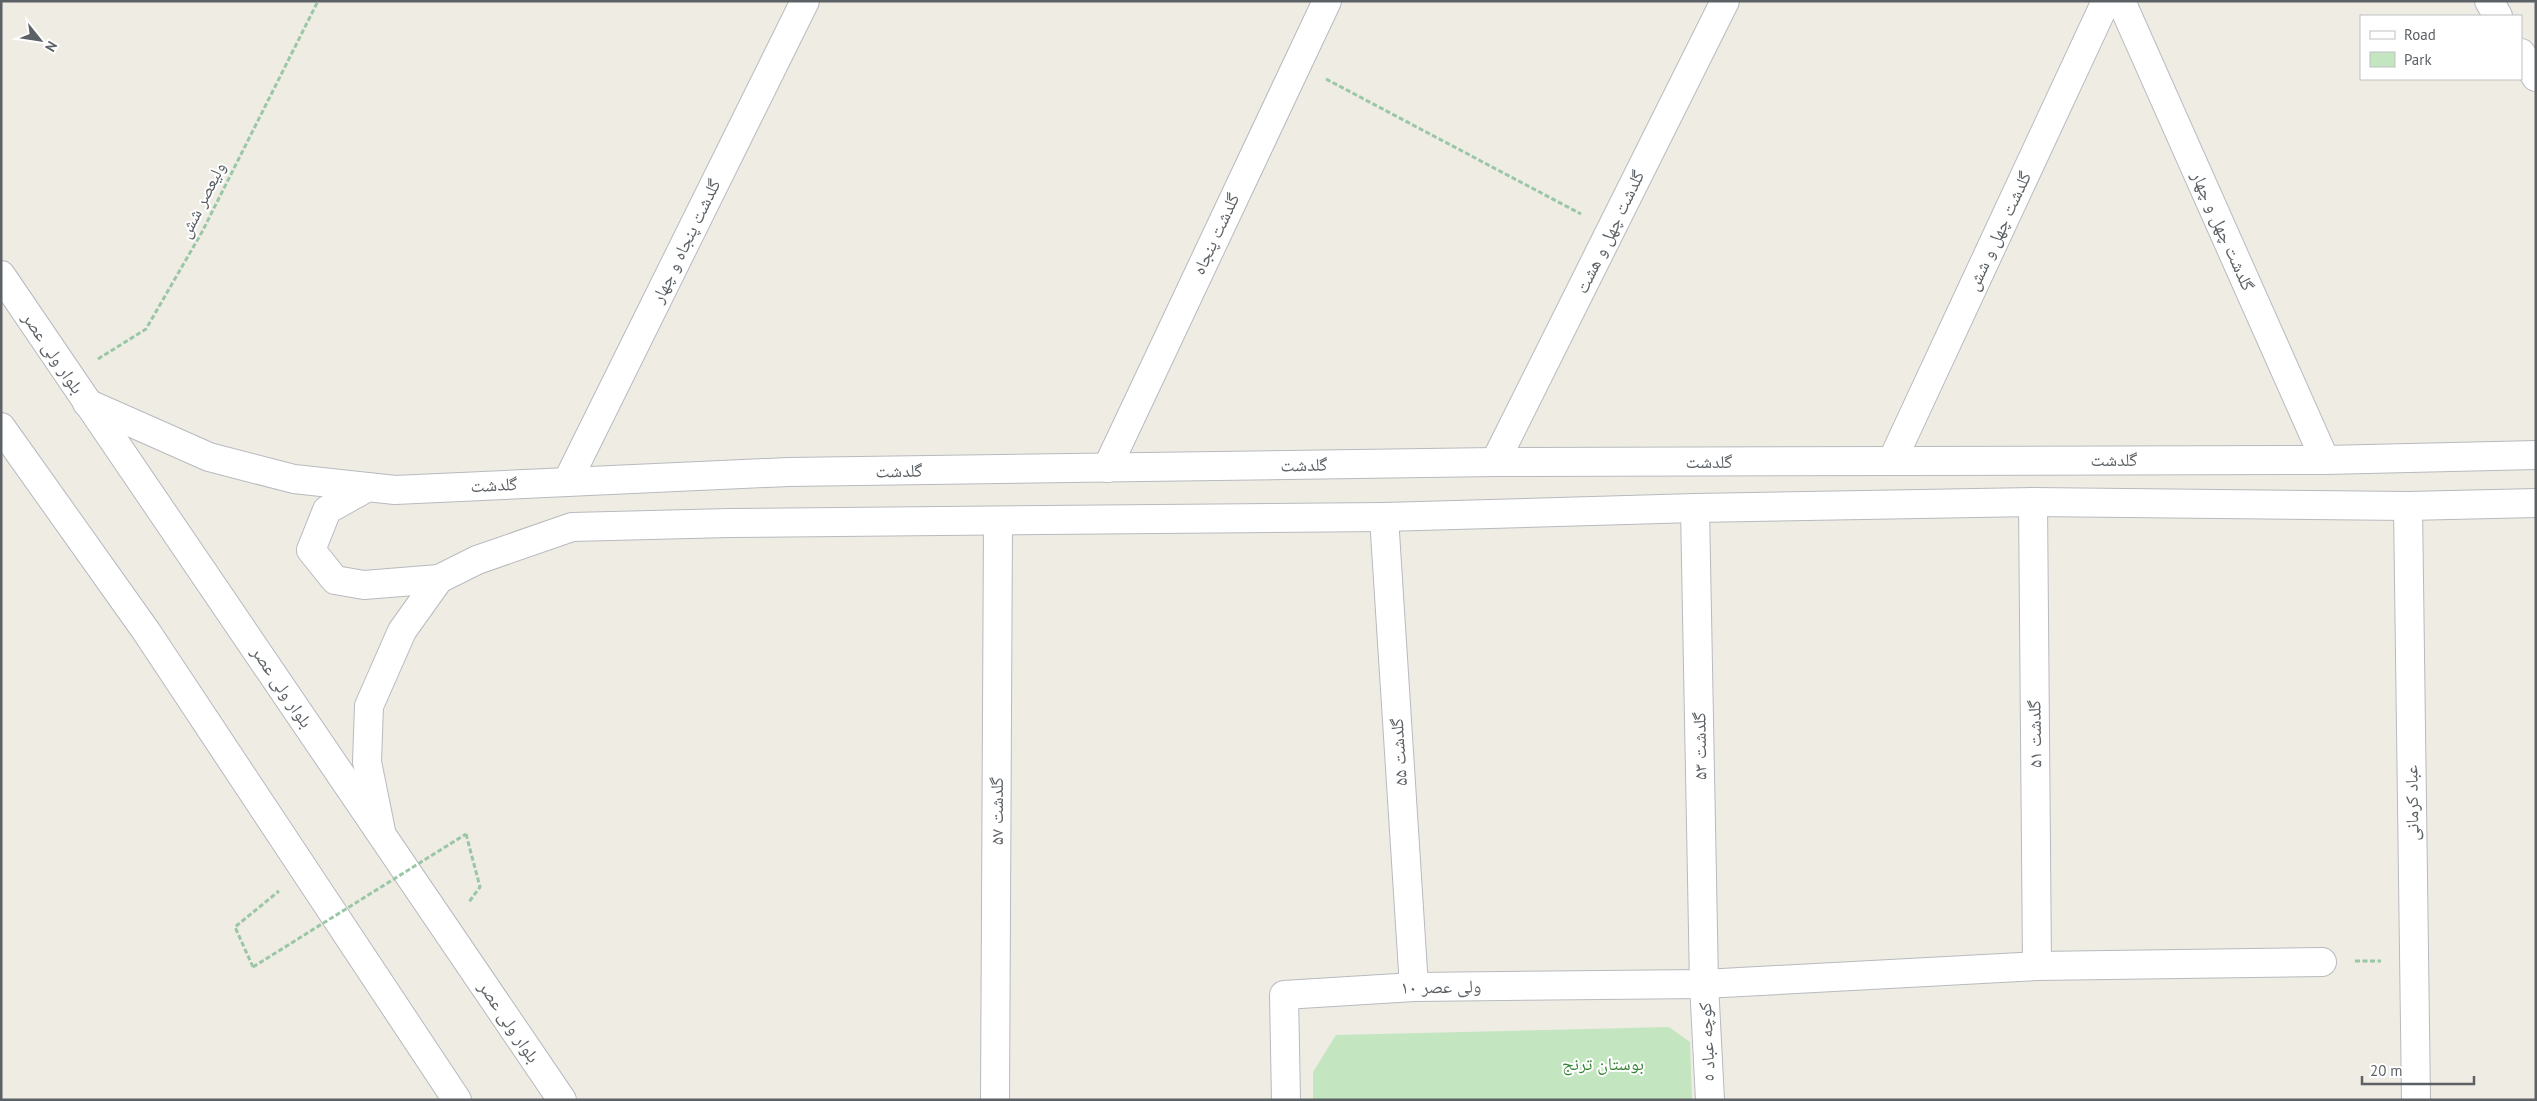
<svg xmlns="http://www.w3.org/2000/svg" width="2537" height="1101" viewBox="0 0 2537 1101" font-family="'PT Sans','Noto Naskh Arabic',sans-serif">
<rect width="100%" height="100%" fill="#efece4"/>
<polygon fill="#c3e6c1" points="1669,1027 1690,1042 1692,1100 1313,1100 1313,1072 1336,1035"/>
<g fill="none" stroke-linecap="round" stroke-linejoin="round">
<defs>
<g id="minor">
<polyline points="2121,1 2325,460"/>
<polyline points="2489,1 2498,16"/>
<polyline points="2521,53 2536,77"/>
<polyline points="1892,461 2106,1"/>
<polyline points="1495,462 1725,1"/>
<polyline points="1107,468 1327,1"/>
<polyline points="567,482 805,1"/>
<polyline points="2033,502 2037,966"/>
<polyline points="2408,506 2416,1100"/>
<polyline points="1695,508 1704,984 1710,1100"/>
<polyline points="1384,517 1414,987"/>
<polyline points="995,1100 998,521"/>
<polyline points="1286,1100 1284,995 1414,987 1704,984 2037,966 2322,962"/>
</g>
<g id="tertiary">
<polyline points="87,403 209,457 294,479 395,490 788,472 1495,462 2325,460 2536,455"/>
<polyline points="368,487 327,510 311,550 335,580 364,585 439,579"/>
<polyline points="381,831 367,762 369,706 402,631 439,579 477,560 572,527 729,523 1384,517 1695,508 2033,502 2408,506 2536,503"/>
</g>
<g id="secondary">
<polyline points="1,275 562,1100"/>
<polyline points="1,427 146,631 457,1100"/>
</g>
</defs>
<use href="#minor" stroke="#b7babe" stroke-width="30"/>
<use href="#tertiary" stroke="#b7babe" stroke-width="30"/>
<use href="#secondary" stroke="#b6b9be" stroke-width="30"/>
<g stroke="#9ac7a5" stroke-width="3" stroke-dasharray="5 2.5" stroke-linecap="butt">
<polyline points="1326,79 1581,214"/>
<polyline points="98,359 146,329 202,232 318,1"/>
<polyline points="466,834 480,887 469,902"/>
<polyline points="2355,961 2381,961"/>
<polyline points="253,967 235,927 279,891"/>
</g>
<use href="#minor" stroke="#fff" stroke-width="28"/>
<use href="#tertiary" stroke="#fff" stroke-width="28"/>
<use href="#secondary" stroke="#fff" stroke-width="28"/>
<polyline stroke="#9ac7a5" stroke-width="3" stroke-dasharray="5 2.5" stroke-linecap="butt" points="253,967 466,834"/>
</g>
<g text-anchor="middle" stroke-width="4" stroke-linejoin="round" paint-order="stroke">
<g font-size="18" fill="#5c6165" stroke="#fff">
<text transform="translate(202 200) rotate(-63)" y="6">ولیعصر شش</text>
<text transform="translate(1999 231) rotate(-65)" y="6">گلدشت چهل و شش</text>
<text transform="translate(2223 231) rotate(66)" y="6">گلدشت چهل و چهار</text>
<text transform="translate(1610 232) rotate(-64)" y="6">گلدشت چهل و هشت</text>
<text transform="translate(1216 234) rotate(-65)" y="6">گلدشت پنجاه</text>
<text transform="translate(686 241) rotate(-64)" y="6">گلدشت پنجاه و چهار</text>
<text transform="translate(53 353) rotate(56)" y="6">بلوار ولی عصر</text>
<text x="2114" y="466">گلدشت</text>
<text x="1709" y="468">گلدشت</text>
<text transform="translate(1304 465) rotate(-1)" y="6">گلدشت</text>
<text transform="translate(899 471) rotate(-1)" y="6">گلدشت</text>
<text transform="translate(494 485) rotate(-3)" y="6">گلدشت</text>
<text transform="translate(282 687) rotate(56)" y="6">بلوار ولی عصر</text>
<text transform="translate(2035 734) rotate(-91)" y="6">گلدشت ۵۱</text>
<text transform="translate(1700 746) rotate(-91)" y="6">گلدشت ۵۳</text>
<text transform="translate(1399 752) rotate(-94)" y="6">گلدشت ۵۵</text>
<text transform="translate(2412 803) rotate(-91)" y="6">عباد کرمانی</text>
<text transform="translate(997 811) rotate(-90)" y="6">گلدشت ۵۷</text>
<text transform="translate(1441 987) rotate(-1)" y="6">ولی عصر ۱۰</text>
<text transform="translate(509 1022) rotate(56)" y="6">بلوار ولی عصر</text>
<text transform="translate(1707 1042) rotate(-93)" y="6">كوچه عباد ٥</text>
</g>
<g font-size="18" fill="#358434" stroke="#fff">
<text x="1603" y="1070">بوستان ترنج</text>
</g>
</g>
<rect width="2537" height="1101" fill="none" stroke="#5c6165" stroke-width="5"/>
<rect x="2360" y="15" width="162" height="65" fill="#ffffff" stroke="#bec0c1"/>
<rect x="2370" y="31" width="25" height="8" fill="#ffffff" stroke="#bec0c1"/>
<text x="2404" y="40" font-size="15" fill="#5c6165">Road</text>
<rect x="2370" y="52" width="25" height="15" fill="#c3e6c1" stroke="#bec0c1"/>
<text x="2404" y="65" font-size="15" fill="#5c6165">Park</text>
<g transform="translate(40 40) rotate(120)" stroke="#ffffff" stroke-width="4" paint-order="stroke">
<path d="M0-4L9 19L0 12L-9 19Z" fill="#5c6165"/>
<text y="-8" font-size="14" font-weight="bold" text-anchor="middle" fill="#5c6165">N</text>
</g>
<path d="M2362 1076v8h112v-8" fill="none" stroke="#5c6165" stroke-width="2.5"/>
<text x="2370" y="1076" font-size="15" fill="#5c6165" stroke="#ffffff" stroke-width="4" paint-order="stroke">20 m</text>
</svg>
